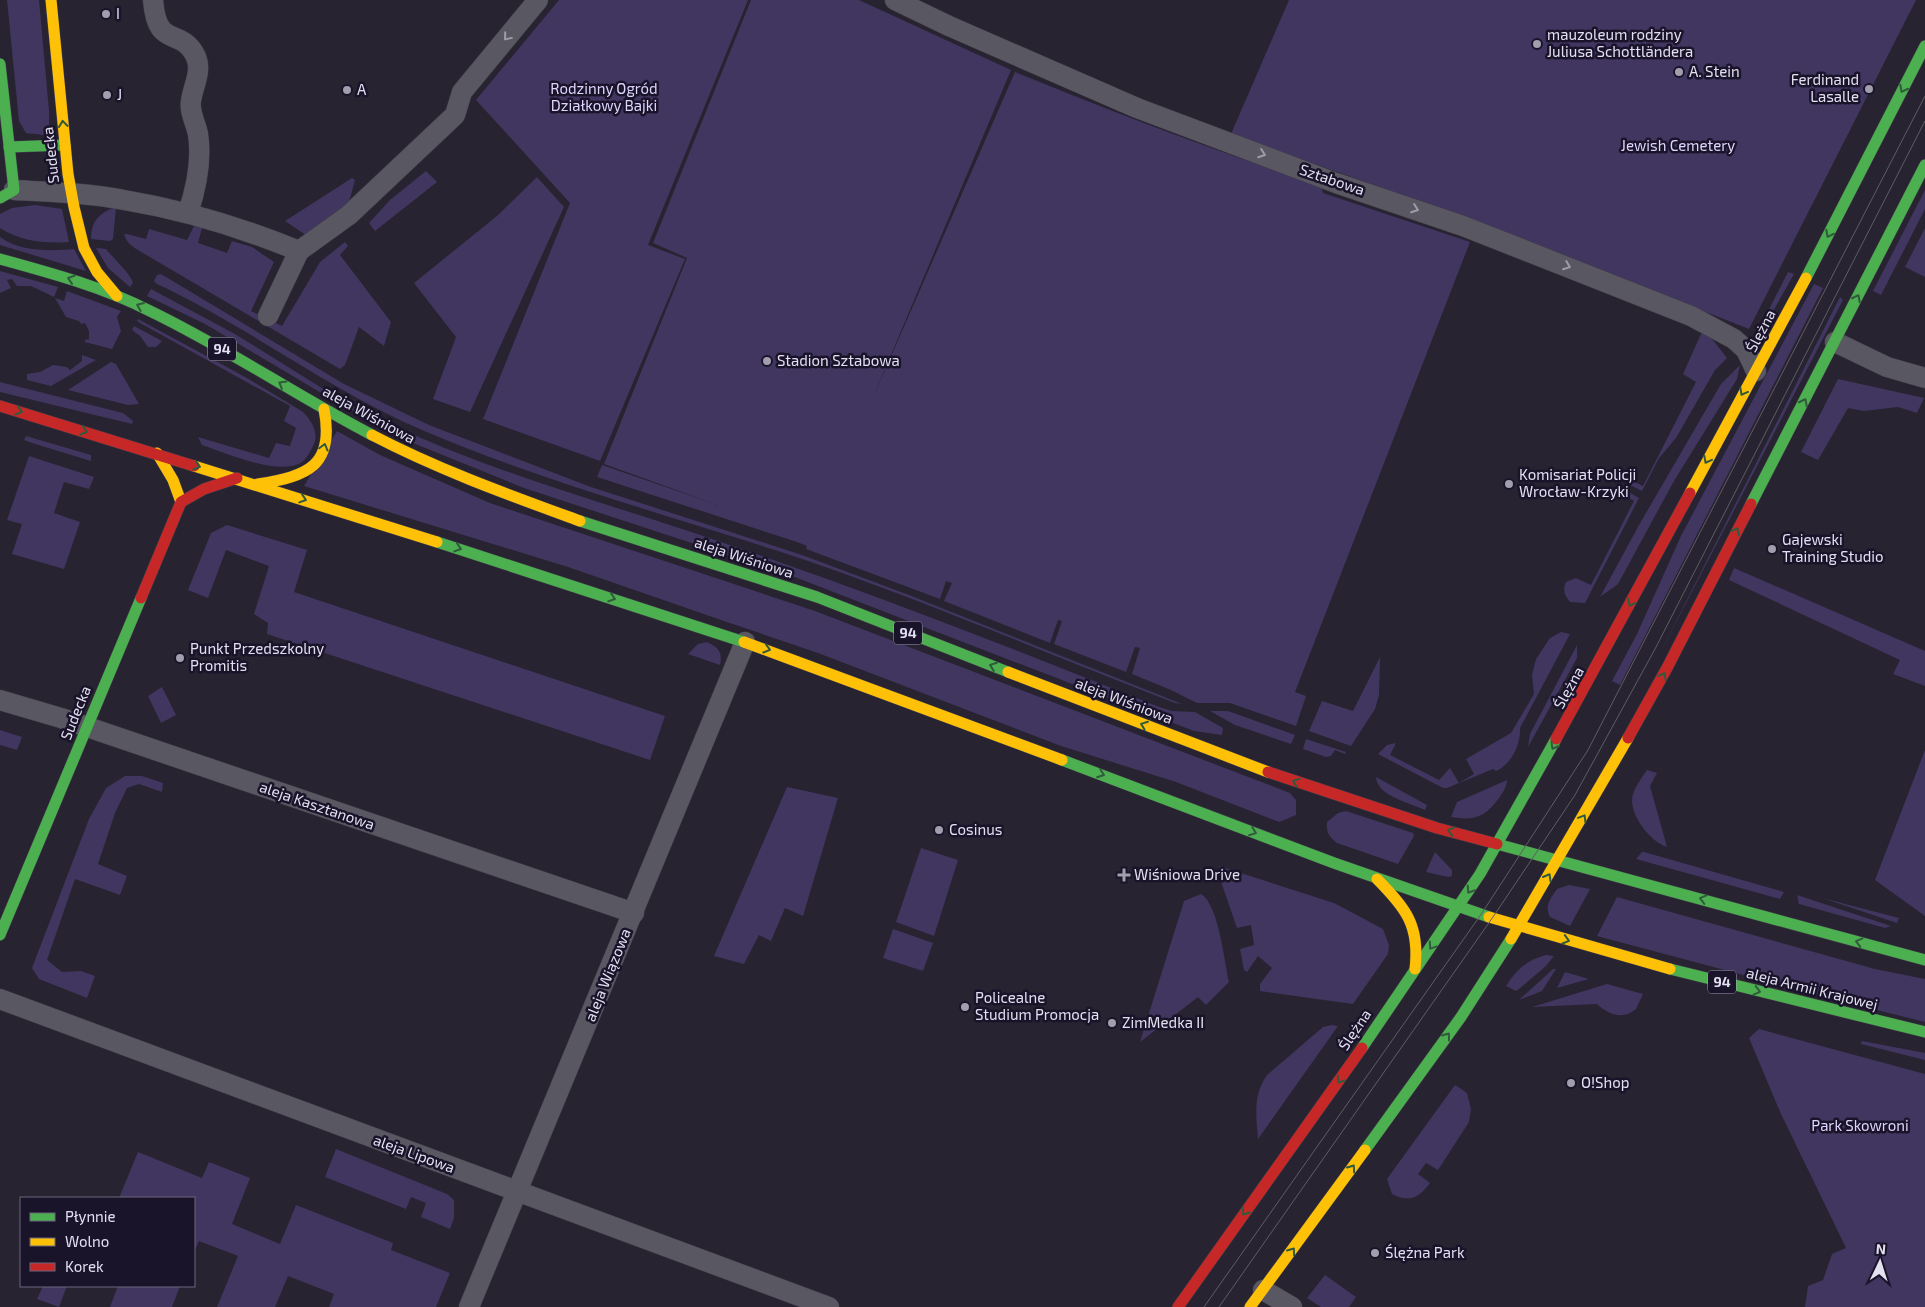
<svg xmlns="http://www.w3.org/2000/svg" width="1925" height="1307" viewBox="0 0 1925 1307" font-family="'Exo 2',sans-serif">
<rect width="100%" height="100%" fill="#272330"/>
<g fill="#413660">
<polygon points="7,0 39,0 49,111 49,126 43,135 26,133 19,121"/>
<polygon points="559,0 748,0 648,245 685,259 600,461 483,419 570,203 476,100"/>
<path d="M 751,0 L 859,0 L 1011,70 L 872,400 L 1015,72 C 1116,113 1217,152 1321,185 L 1323,193 L 1470,242 L 1295,692 L 1306,696 L 1296,726 L 1230,703 L 1197,703 L 1171,690 L 1132,674 L 1140,648 L 1135,647 L 1126,672 L 1054,644 L 1062,621 L 1058,620 L 1050,643 L 944,601 L 952,583 L 946,581 L 940,599 L 806,549 L 807,546 L 797,542 L 597,477 L 602,465 L 718,505 L 604,464 L 687,258 L 653,243 Z"/>
<polygon points="1289,0 1916,0 1749,329 1464,217 1231,134"/>
<polygon points="426,171 437,182 375,231 369,223 390,200"/>
<polygon points="537,177 564,207 470,412 433,399 456,337 414,283 497,216"/>
<polygon points="352,178 355,180 349,202 344,209 306,235 285,221"/>
<polygon points="1925,190 1925,209 1881,295 1873,291"/>
<path d="M 35,205 L 62,209 L 69,242 C 45,244 20,241 0,228 L 0,214 L 12,208 Z"/>
<path d="M 116,207 L 113,239 L 110,241 L 91,239 C 91,221 99,213 116,207 Z"/>
<path d="M 194,226 L 202,228 L 198,243 L 227,253 L 232,241 L 252,247 L 274,262 L 251,311 L 282,326 L 320,262 L 345,242 L 348,246 L 340,255 L 391,322 L 384,346 L 359,327 L 345,365 L 340,369 L 143,253 C 135,248 127,245 124,234 L 127,234 L 146,239 L 149,229 L 187,240 Z"/>
<polygon points="1925,228 1925,277 1905,267"/>
<path d="M 0,237 C 20,252 50,251 74,249 L 86,271 L 0,245 Z"/>
<path d="M 96,248 L 106,249 C 112,257 132,275 133,283 L 130,287 L 108,268 Z"/>
<polygon points="0,271 58,287 54,297 31,286 17,286 12,279 7,280 11,288 0,293"/>
<polygon points="1788,272 1794,274 1767,322 1759,329"/>
<path d="M 161,274 L 344,384 L 429,425 L 591,487 L 802,555 L 909,595 L 1182,704 L 1175,703 C 1044,653 915,596 781,552 C 664,514 543,481 429,433 C 333,393 251,328 157,284 L 154,281 L 157,275 Z"/>
<polygon points="1814,284 1823,288 1620,685 1612,681 1637,634 1681,536"/>
<polygon points="151,289 235,334 325,390 323,394 205,324 147,296"/>
<polygon points="67,291 121,311 117,317 121,331 112,349 85,342 85,340 89,339 89,331 85,323 81,324 79,321 66,317 55,298 64,301"/>
<polygon points="1840,297 1843,300 1655,663"/>
<path d="M 138,319 L 247,378 L 303,412 C 311,420 320,434 313,446 C 311,451 306,459 302,462 C 280,477 226,453 202,445 L 198,437 L 269,458 L 276,443 L 290,446 L 296,428 L 284,421 L 290,406 L 140,323 L 137,321 Z"/>
<polygon points="134,326 162,341 156,347 148,347 140,336 132,330"/>
<polygon points="1705,333 1709,335 1727,358 1715,370 1676,438 1659,458 1642,491 1626,483 1628,479 1643,486 1696,382 1683,374 1701,334"/>
<polygon points="82,355 96,360 51,386 27,380 27,374 40,372 53,365 67,367 70,370 82,361"/>
<polygon points="111,362 116,364 139,404 128,405 68,390"/>
<polygon points="1740,365 1737,379 1674,481 1618,584 1600,597 1639,525 1721,384"/>
<polygon points="1838,379 1924,398 1917,413 1898,407 1864,411 1848,408 1818,460 1801,452"/>
<polygon points="0,382 123,413 133,421 132,424 0,392"/>
<path d="M 335,396 C 457,464 593,498 724,543 C 871,593 1015,649 1159,707 L 1172,711 L 1195,712 L 1223,728 L 1222,735 L 1194,731 L 792,576 L 524,488 L 413,443 L 333,400 Z"/>
<polygon points="337,431 380,455 490,503 815,611 1290,793 1296,800 1296,815 1279,822 1176,782 1061,746 818,653 724,621 568,567 304,486"/>
<polygon points="26,436 91,455 91,461 32,443 24,440"/>
<polygon points="29,456 94,477 89,489 64,482 54,513 80,522 64,569 12,554 22,524 7,520"/>
<path d="M 1623,489 L 1639,498 L 1585,603 L 1570,602 C 1565,595 1562,591 1566,582 L 1576,578 L 1591,585 L 1634,501 L 1621,493 Z"/>
<polygon points="227,525 307,550 294,592 665,716 650,760 267,634 268,623 254,614 269,566 226,550 208,598 188,590 211,533"/>
<polygon points="1734,568 1925,651 1925,686 1893,674 1900,660 1729,580"/>
<path d="M 1561,632 L 1570,634 L 1520,728 C 1521,744 1511,765 1496,771 L 1493,769 L 1447,788 L 1443,788 L 1378,754 L 1387,745 L 1396,743 L 1390,755 L 1439,780 L 1450,768 L 1459,783 L 1474,774 L 1466,759 L 1511,733 L 1534,694 L 1532,675 L 1536,659 L 1550,638 Z"/>
<path d="M 707,642 C 718,647 723,652 720,665 L 688,654 L 698,644 Z"/>
<polygon points="1577,645 1577,658 1528,747 1530,734"/>
<polygon points="1380,657 1379,695 1375,709 1351,746 1309,731 1322,701 1353,711"/>
<polygon points="162,687 176,715 161,723 148,696"/>
<polygon points="1210,711 1228,711 1295,735 1291,744 1235,725"/>
<polygon points="0,730 22,737 17,750 0,745"/>
<polygon points="1306,739 1346,752 1345,754 1335,750 1331,756 1326,757 1303,749"/>
<polygon points="1925,750 1925,916 1875,880"/>
<path d="M 1647,770 L 1657,773 L 1650,786 L 1667,847 C 1650,842 1627,812 1633,794 C 1636,786 1642,777 1647,770 Z"/>
<polygon points="125,776 142,776 163,783 162,792 139,784 127,788 115,813 98,864 127,876 120,895 75,879 47,960 62,972 81,971 95,976 87,998 39,979 32,968 89,819 106,788"/>
<path d="M 1376,777 L 1427,805 L 1425,810 C 1410,803 1377,796 1376,777 Z"/>
<path d="M 1507,780 C 1507,786 1503,792 1499,798 C 1485,817 1475,821 1451,817 L 1457,802 Z"/>
<polygon points="787,787 838,798 803,916 785,908 771,941 759,935 744,964 714,956"/>
<path d="M 1346,811 L 1413,833 L 1414,836 L 1398,864 L 1337,843 C 1329,837 1326,832 1327,822 L 1338,813 Z"/>
<polygon points="921,848 958,860 934,936 896,922"/>
<polygon points="1435,852 1452,870 1452,876 1448,877 1426,872"/>
<polygon points="1642,852 1644,852 1784,892 1780,899 1636,859"/>
<polygon points="1219,866 1334,903 1383,929 1389,945 1388,954 1353,1004 1260,991 1260,984 1272,968 1258,956 1247,972 1244,970 1240,949 1254,945 1251,925 1237,928 1219,876"/>
<path d="M 1569,885 L 1590,889 L 1570,926 L 1550,917 C 1544,905 1551,898 1557,889 Z"/>
<path d="M 1201,894 C 1219,905 1224,961 1229,982 L 1206,1005 L 1198,997 L 1140,1042 L 1184,901 Z"/>
<polygon points="1797,895 1891,926 1885,928 1799,904"/>
<polygon points="1617,897 1875,969 1925,979 1925,1022 1841,1001 1597,936"/>
<polygon points="1822,898 1899,918 1897,923"/>
<polygon points="893,929 933,943 923,971 883,958"/>
<path d="M 1546,955 L 1554,956 L 1546,966 L 1519,989 L 1516,991 L 1506,986 C 1517,969 1527,960 1546,955 Z"/>
<polygon points="1553,969 1556,969 1542,991 1519,1000"/>
<polygon points="1565,972 1589,979 1557,988"/>
<path d="M 1607,984 L 1643,994 L 1636,1009 C 1623,1020 1609,1015 1597,1004 L 1532,1007 Z"/>
<path d="M 1332,1025 L 1338,1026 L 1258,1139 C 1256,1115 1253,1095 1267,1075 L 1323,1027 Z"/>
<polygon points="1759,1029 1925,1074 1925,1307 1805,1307 1808,1286 1823,1280 1832,1254 1846,1248 1781,1114 1749,1038"/>
<polygon points="1862,1041 1925,1053 1925,1060 1861,1044"/>
<path d="M 1455,1085 L 1467,1093 L 1471,1109 L 1469,1122 L 1438,1170 L 1426,1163 L 1418,1174 L 1430,1183 C 1419,1198 1409,1203 1392,1194 L 1387,1179 Z"/>
<polygon points="336,1149 447,1194 454,1200 454,1218 450,1229 421,1217 426,1203 411,1197 406,1209 325,1177"/>
<polygon points="138,1152 202,1178 209,1162 250,1178 232,1224 280,1244 296,1205 393,1243 391,1250 450,1273 436,1307 329,1307 334,1294 288,1276 275,1307 217,1307 238,1256 199,1241 194,1252 194,1198 119,1198"/>
<polygon points="1325,1275 1356,1297 1349,1307 1321,1307 1307,1298"/>
<polygon points="43,1286 67,1286 59,1307 37,1299"/>
<polygon points="118,1286 180,1286 172,1307 110,1307"/>
</g>
<g fill="none" stroke-linecap="round" stroke-linejoin="round">
<defs>
<g id="street">
<path d="M 153,0 C 157,49 178,27 194,53 C 204,69 193,85 191,101 C 189,111 196,124 198,134 C 202,160 196,189 188,213"/>
<polyline points="895,0 949,26 1137,108 1336,183 1463,226 1691,316 1734,339 1746,350 1756,371"/>
<path d="M 14,190 C 50,192 88,193 124,200 C 184,210 243,228 299,251 L 268,316"/>
<polyline points="299,251 349,215 455,115 462,92 538,0"/>
<polyline points="1835,342 1887,367 1925,378"/>
<polyline points="0,700 61,718 634,913"/>
<polyline points="0,999 829,1307"/>
<polyline points="1263,1290 1292,1307"/>
<polyline points="469,1307 745,642"/>
</g>
<g id="fast">
<polyline points="0,64 14,190 0,198"/>
<polyline points="9,147 65,145"/>
<path d="M 0,259 C 51,273 103,287 150,311 C 227,348 297,396 372,435"/>
<polyline points="1806,278 1925,46"/>
<polyline points="1751,504 1925,165"/>
<polyline points="580,521 817,597 1008,672"/>
<polyline points="437,542 744,642"/>
<polyline points="1062,760 1334,863 1489,917"/>
<polyline points="1497,844 1925,960"/>
<polyline points="0,935 141,598"/>
<polyline points="1670,969 1925,1032"/>
<polyline points="1362,1048 1480,874 1556,739"/>
<polyline points="1365,1150 1461,1017 1511,939"/>
</g>
<g id="slow">
<polyline points="51,0 68,174 74,207 84,248 97,272 117,296"/>
<path d="M 372,435 C 439,470 509,495 580,521"/>
<polyline points="157,453 173,480 181,502"/>
<polyline points="194,466 437,542"/>
<path d="M 258,484 C 308,476 335,466 324,409"/>
<polyline points="1690,493 1806,278"/>
<polyline points="744,642 1062,760"/>
<polyline points="1008,672 1268,772"/>
<path d="M 1377,879 C 1406,908 1420,926 1415,969"/>
<polyline points="1489,917 1670,969"/>
<polyline points="1511,939 1628,738"/>
<polyline points="1250,1307 1365,1150"/>
</g>
<g id="jam">
<polyline points="0,406 194,466"/>
<polyline points="141,598 181,502 204,489 237,478"/>
<polyline points="1628,738 1667,668 1751,504"/>
<polyline points="1556,739 1690,493"/>
<polyline points="1268,772 1437,828 1497,844"/>
<polyline points="1178,1307 1362,1048"/>
</g>
</defs>
<use href="#street" stroke="#423f4a" stroke-width="21"/>
<use href="#fast" stroke="#423f4a" stroke-width="12"/>
<use href="#slow" stroke="#423f4a" stroke-width="12"/>
<use href="#jam" stroke="#423f4a" stroke-width="12"/>
<use href="#street" stroke="#595762" stroke-width="20"/>
<use href="#fast" stroke="#4caf50" stroke-width="11"/>
<use href="#slow" stroke="#ffc107" stroke-width="11"/>
<use href="#jam" stroke="#c62828" stroke-width="11"/>
<g stroke="#5f5d66" stroke-width="1">
<polyline points="1204,1307 1482,913 1588,750 1925,96"/>
<polyline points="1219,1307 1493,917 1575,795 1655,649 1925,121"/>
</g>
</g>
<defs><path id="oneway-chevron" d="M-2-3.5L2.5 0L-2 3.5" fill="none" stroke-width="1.6" stroke-linecap="round" stroke-linejoin="round" transform="scale(1.25)"/></defs>
<g stroke="#9e9ca9">
<use href="#oneway-chevron" transform="translate(507 37) rotate(130)"/>
<use href="#oneway-chevron" transform="translate(1262 154) rotate(20)"/>
<use href="#oneway-chevron" transform="translate(1415 209) rotate(20)"/>
<use href="#oneway-chevron" transform="translate(1567 266) rotate(21)"/>
</g>
<g stroke="#305a3c">
<use href="#oneway-chevron" transform="translate(1903 89) rotate(117)"/>
<use href="#oneway-chevron" transform="translate(63 124) rotate(-96)"/>
<use href="#oneway-chevron" transform="translate(1829 234) rotate(117)"/>
<use href="#oneway-chevron" transform="translate(71 279) rotate(-162)"/>
<use href="#oneway-chevron" transform="translate(1857 298) rotate(-63)"/>
<use href="#oneway-chevron" transform="translate(140 306) rotate(-157)"/>
<use href="#oneway-chevron" transform="translate(282 384) rotate(-149)"/>
<use href="#oneway-chevron" transform="translate(1743 392) rotate(119)"/>
<use href="#oneway-chevron" transform="translate(1804 402) rotate(-63)"/>
<use href="#oneway-chevron" transform="translate(19 411) rotate(16)"/>
<use href="#oneway-chevron" transform="translate(84 431) rotate(17)"/>
<use href="#oneway-chevron" transform="translate(324 447) rotate(-75)"/>
<use href="#oneway-chevron" transform="translate(1707 460) rotate(118)"/>
<use href="#oneway-chevron" transform="translate(197 466) rotate(17)"/>
<use href="#oneway-chevron" transform="translate(303 499) rotate(18)"/>
<use href="#oneway-chevron" transform="translate(1736 531) rotate(-62)"/>
<use href="#oneway-chevron" transform="translate(458 548) rotate(18)"/>
<use href="#oneway-chevron" transform="translate(612 598) rotate(18)"/>
<use href="#oneway-chevron" transform="translate(1631 603) rotate(118)"/>
<use href="#oneway-chevron" transform="translate(767 649) rotate(17)"/>
<use href="#oneway-chevron" transform="translate(993 666) rotate(-159)"/>
<use href="#oneway-chevron" transform="translate(1663 676) rotate(-62)"/>
<use href="#oneway-chevron" transform="translate(1144 725) rotate(-159)"/>
<use href="#oneway-chevron" transform="translate(1554 746) rotate(120)"/>
<use href="#oneway-chevron" transform="translate(1101 774) rotate(20)"/>
<use href="#oneway-chevron" transform="translate(1296 782) rotate(-161)"/>
<use href="#oneway-chevron" transform="translate(1583 818) rotate(-59)"/>
<use href="#oneway-chevron" transform="translate(1451 831) rotate(-165)"/>
<use href="#oneway-chevron" transform="translate(1253 832) rotate(21)"/>
<use href="#oneway-chevron" transform="translate(1548 877) rotate(-60)"/>
<use href="#oneway-chevron" transform="translate(1470 890) rotate(123)"/>
<use href="#oneway-chevron" transform="translate(1703 899) rotate(-165)"/>
<use href="#oneway-chevron" transform="translate(1566 940) rotate(16)"/>
<use href="#oneway-chevron" transform="translate(1859 942) rotate(-165)"/>
<use href="#oneway-chevron" transform="translate(1432 946) rotate(124)"/>
<use href="#oneway-chevron" transform="translate(1757 991) rotate(15)"/>
<use href="#oneway-chevron" transform="translate(1447 1036) rotate(-54)"/>
<use href="#oneway-chevron" transform="translate(1340 1080) rotate(124)"/>
<use href="#oneway-chevron" transform="translate(1352 1168) rotate(-55)"/>
<use href="#oneway-chevron" transform="translate(1245 1212) rotate(126)"/>
<use href="#oneway-chevron" transform="translate(1292 1251) rotate(-54)"/>
</g>
<g fill="#a19ead" stroke="#1a142b" stroke-width="2">
<circle cx="106" cy="14" r="5"/>
<circle cx="1537" cy="44" r="5"/>
<circle cx="1679" cy="72" r="5"/>
<circle cx="1869" cy="89" r="5"/>
<circle cx="347" cy="90" r="5"/>
<circle cx="107" cy="95" r="5"/>
<circle cx="767" cy="361" r="5"/>
<circle cx="1509" cy="484" r="5"/>
<circle cx="1772" cy="549" r="5"/>
<circle cx="180" cy="658" r="5"/>
<circle cx="939" cy="830" r="5"/>
<path d="M1121.5 867.5h5v5h5v5h-5v5h-5v-5h-5v-5h5z"/>
<circle cx="965" cy="1007" r="5"/>
<circle cx="1112" cy="1023" r="5"/>
<circle cx="1571" cy="1083" r="5"/>
<circle cx="1375" cy="1253" r="5"/>
</g>
<g text-anchor="middle" stroke-width="5" stroke-linejoin="round" paint-order="stroke">
<g fill="#1a142b" stroke="#a7a3b5" stroke-width="1">
<rect x="208" y="337.5" width="28" height="23" rx="4"/>
<rect x="894" y="621.5" width="28" height="23" rx="4"/>
<rect x="1708" y="970.5" width="28" height="23" rx="4"/>
</g>
<g font-size="14" font-weight="bold" fill="#e3e0f0">
<text x="222" y="354">94</text>
<text x="908" y="638">94</text>
<text x="1722" y="987">94</text>
</g>
<g font-size="15" fill="#e3e0f0" stroke="#1a142b" text-anchor="start">
<text x="116" y="19">I</text>
<text x="1547" y="40">mauzoleum rodziny<tspan x="1547" dy="17">Juliusa Schottländera</tspan></text>
<text x="1689" y="77">A. Stein</text>
<text x="1859" y="85" text-anchor="end">Ferdinand<tspan x="1859" dy="17">Lasalle</tspan></text>
<text x="357" y="95">A</text>
<text x="117" y="100">J</text>
<text x="777" y="366">Stadion Sztabowa</text>
<text x="1519" y="480">Komisariat Policji<tspan x="1519" dy="17">Wrocław-Krzyki</tspan></text>
<text x="1782" y="545">Gajewski<tspan x="1782" dy="17">Training Studio</tspan></text>
<text x="190" y="654">Punkt Przedszkolny<tspan x="190" dy="17">Promitis</tspan></text>
<text x="949" y="835">Cosinus</text>
<text x="1134" y="880">Wiśniowa Drive</text>
<text x="975" y="1003">Policealne<tspan x="975" dy="17">Studium Promocja</tspan></text>
<text x="1122" y="1028">ZimMedka II</text>
<text x="1581" y="1088">O!Shop</text>
<text x="1385" y="1258">Ślężna Park</text>
</g>
<g font-size="15" fill="#dfd6fe" stroke="#1a142b">
<text x="604" y="94">Rodzinny Ogród<tspan x="604" dy="17">Działkowy Bajki</tspan></text>
<text x="1678" y="151">Jewish Cemetery</text>
<text x="1860" y="1131">Park Skowroni</text>
</g>
<g font-size="15" fill="#e3e0f0" stroke="#1a142b">
<text transform="translate(51 155) rotate(-96)" y="5">Sudecka</text>
<text transform="translate(1332 180) rotate(19)" y="5">Sztabowa</text>
<text transform="translate(1761 331) rotate(-62)" y="5">Ślężna</text>
<text transform="translate(369 415) rotate(29)" y="5">aleja Wiśniowa</text>
<text transform="translate(744 558) rotate(18)" y="5">aleja Wiśniowa</text>
<text transform="translate(1569 688) rotate(-61)" y="5">Ślężna</text>
<text transform="translate(1124 701) rotate(21)" y="5">aleja Wiśniowa</text>
<text transform="translate(76 713) rotate(-68)" y="5">Sudecka</text>
<text transform="translate(317 806) rotate(19)" y="5">aleja Kasztanowa</text>
<text transform="translate(608 975) rotate(-68)" y="5">aleja Wiązowa</text>
<text transform="translate(1812 989) rotate(14)" y="5">aleja Armii Krajowej</text>
<text transform="translate(1355 1030) rotate(-56)" y="5">Ślężna</text>
<text transform="translate(414 1154) rotate(20)" y="5">aleja Lipowa</text>
</g>
</g>
<rect x="20" y="1197" width="175" height="90" fill="#1a142b" stroke="#6a667a"/>
<rect x="30" y="1213" width="25" height="8" fill="#4caf50" stroke="#6a667a"/>
<text x="65" y="1222" font-size="15" fill="#e3e0f0">Płynnie</text>
<rect x="30" y="1238" width="25" height="8" fill="#ffc107" stroke="#6a667a"/>
<text x="65" y="1247" font-size="15" fill="#e3e0f0">Wolno</text>
<rect x="30" y="1263" width="25" height="8" fill="#c62828" stroke="#6a667a"/>
<text x="65" y="1272" font-size="15" fill="#e3e0f0">Korek</text>
<g transform="translate(1880 1262) rotate(4)" stroke="#1a142b" stroke-width="4" paint-order="stroke">
<path d="M0-4L9 19L0 12L-9 19Z" fill="#e3e0f0"/>
<text y="-8" font-size="14" font-weight="bold" text-anchor="middle" fill="#e3e0f0">N</text>
</g>
</svg>
